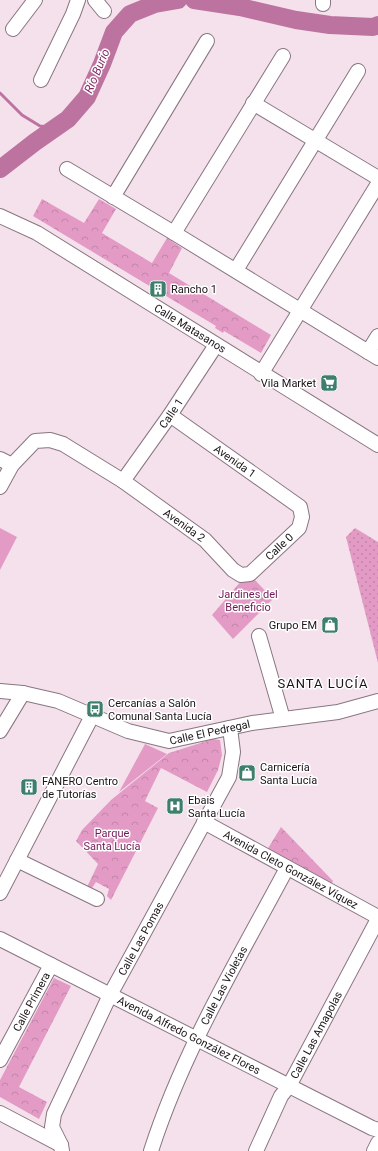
<svg xmlns="http://www.w3.org/2000/svg" width="378" height="1151" viewBox="0 0 378 1151" font-family="Roboto,sans-serif">
<defs>
<pattern id="park-crowns" width="20" height="18" patternUnits="userSpaceOnUse"><rect width="20" height="18" fill="#e39bc6"/><path d="M2 6a3 3 0 1 1 6 0M12 15a3 3 0 1 1 6 0" fill="none" stroke="#c285a9"/></pattern>
<pattern id="garden-dots" width="8" height="8" patternUnits="userSpaceOnUse"><rect width="8" height="8" fill="#e39bc6"/><path d="M2 2h.1M6 6h.1" fill="none" stroke="#c285a9" stroke-width="1.8" stroke-linecap="round"/></pattern>
</defs>
<rect width="100%" height="100%" fill="#f5e1ec"/>
<g fill="#e39bc6">
<polygon points="0,528 17,537 0,570"/>
<polygon points="145,744 167,754 119,792"/>
</g>
<g fill="url(#park-crowns)">
<polygon points="42,199 84,223 99,199 116,209 102,233 152,263 167,238 182,248 169,273 271,335 261,353 224,331 223,333 215,328 216,326 33,216"/>
<polygon points="253,578 273,599 233,639 212,615 242,580"/>
<polygon points="213,739 220,740 222,755 218,770 207,792 161,768 145,801 158,808 111,900 107,896 109,889 96,882 92,888 87,887 98,864 76,841 82,830 111,800 169,753"/>
<polygon points="281,827 333,881 331,885 267,850"/>
<polygon points="54,978 71,986 19,1087 47,1102 39,1119 0,1097 0,1080"/>
</g>
<polygon fill="url(#garden-dots)" points="355,528 378,542 378,663 346,537"/>
<g fill="none" stroke-linecap="round" stroke-linejoin="round">
<polyline stroke="#bd73a0" stroke-width="3" points="0,93 22,115 40,126 56,128"/>
<g stroke="#bd73a0" stroke-width="18">
<polyline points="194,0 240,7 296,20 330,25 373,27 378,25"/>
<polyline points="0,169 35,142 68,119 87,97 102,64 114,32 130,14 155,4 178,0"/>
</g>
<defs>
<g id="minor">
<polyline points="95,0 104,11"/>
<polyline points="323,0 323,4"/>
<polyline points="13,29 35,0"/>
<polyline points="41,80 73,14 78,0"/>
<polyline points="253,103 378,178"/>
<polyline points="67,169 174,233 378,358"/>
<polyline points="113,197 207,41"/>
<path id="s1" d="M 0,216 L 37,233 L 378,445"/>
<polyline points="174,233 283,56"/>
<polyline points="236,270 358,71"/>
<polyline points="368,352 378,336"/>
<polyline points="261,374 378,184"/>
<polyline points="0,459 12,465"/>
<path id="s2" d="M 123,481 L 170,415 L 216,345"/>
<path id="s3" d="M 0,487 L 12,465 L 35,441 L 50,440 L 63,444 L 123,481 L 205,540 L 233,570 L 241,575 L 250,574 L 299,528 L 302,517 L 300,507 L 170,415"/>
<polyline points="259,636 283,719"/>
<path id="s4" d="M 0,691 L 23,693 L 58,701 L 128,731 L 169,741 L 252,723 L 338,712 L 378,701"/>
<polyline points="0,731 23,693"/>
<path id="s5" d="M 204,822 L 378,917"/>
<polyline points="17,860 97,899"/>
<polyline points="0,893 92,716"/>
<path id="s6" d="M 0,939 L 372,1128 L 378,1130"/>
<path id="s7" d="M 0,1060 L 51,965"/>
<polyline points="0,1113 61,1145"/>
<path id="s8" d="M 62,1151 L 61,1145 L 52,1127 L 54,1114 L 110,995 L 229,777 L 233,752 L 230,728"/>
<path id="s9" d="M 151,1151 C 183,1051 238,960 287,868"/>
<path id="s10" d="M 256,1151 L 281,1096 L 289,1086 L 378,919"/>
<polyline points="374,1151 378,1143"/>
</g>
</defs>
<use href="#minor" stroke="#887680" stroke-width="16"/>
<use href="#minor" stroke="#fff" stroke-width="14"/>
</g>
<defs>
<symbol id="building-square" viewBox="-11 -11 22 22"><rect x="-9" y="-9" width="18" height="18" rx="4" fill="#3e7e6c" stroke="#fff"/><path d="M-4-6H4V6H1V3H-1V6H-4ZM-2.5-4.3h1.7v1.8h-1.7ZM.8-4.3h1.7v1.8H.8ZM-2.5-1h1.7V.8h-1.7ZM.8-1h1.7V.8H.8Z" fill="#fff"/></symbol>
<symbol id="supermarket-square" viewBox="-11 -11 22 22"><rect x="-9" y="-9" width="18" height="18" rx="4" fill="#3e7e6c" stroke="#fff"/><path d="M-6-5.5h2.5l.6 2H6L4.5 2H-2.5L-4.4-4H-6ZM-1.5 3.2a1.3 1.3 0 1 0 .1 0ZM3 3.2a1.3 1.3 0 1 0 .1 0Z" fill="#fff"/></symbol>
<symbol id="shop-square" viewBox="-11 -11 22 22"><rect x="-9" y="-9" width="18" height="18" rx="4" fill="#3e7e6c" stroke="#fff"/><path d="M-5-2.5h2.3a2.7 3.5 0 0 1 5.4 0H5L5.5 6h-11ZM-1.5-2.5h3a1.5 2.3 0 0 0-3 0Z" fill="#fff"/></symbol>
<symbol id="bus-square" viewBox="-11 -11 22 22"><rect x="-9" y="-9" width="18" height="18" rx="4" fill="#3e7e6c" stroke="#fff"/><path d="M-5-6H5V4H4V6H2V4H-2V6H-4V4H-5ZM-3.5-4V0h7V-4ZM-3.5 1.2v1.5H-2V1.2ZM2 1.2v1.5H3.5V1.2Z" fill="#fff"/></symbol>
<symbol id="hospital-square" viewBox="-11 -11 22 22"><rect x="-9" y="-9" width="18" height="18" rx="4" fill="#3e7e6c" stroke="#fff"/><path d="M-5-5h3v3.5h4V-5h3V5h-3V1.5h-4V5h-3Z" fill="#fff"/></symbol>
</defs>
<g fill-rule="evenodd">
<use href="#building-square" x="148" y="279" width="20" height="20"/>
<use href="#supermarket-square" x="319" y="373" width="20" height="20"/>
<use href="#shop-square" x="320" y="615" width="20" height="20"/>
<use href="#bus-square" x="85" y="699" width="20" height="20"/>
<use href="#shop-square" x="237" y="763" width="20" height="20"/>
<use href="#building-square" x="19" y="777" width="20" height="20"/>
<use href="#hospital-square" x="165" y="796" width="20" height="20"/>
</g>
<g text-anchor="middle" stroke-width="3" stroke-linejoin="round" paint-order="stroke">
<g font-size="11" fill="#1a1317" stroke="#fff" text-anchor="start">
<text x="171" y="293">Rancho 1</text>
<text x="316" y="387" text-anchor="end">Vila Market</text>
<text x="317" y="629" text-anchor="end">Grupo EM</text>
<text x="108" y="707">Cercanías a Salón<tspan x="108" dy="13">Comunal Santa Lucía</tspan></text>
<text x="260" y="771">Carnicería<tspan x="260" dy="13">Santa Lucía</tspan></text>
<text x="42" y="785">FANERO Centro<tspan x="42" dy="13">de Tutorías</tspan></text>
<text x="188" y="804">Ebais<tspan x="188" dy="13">Santa Lucía</tspan></text>
</g>
<g font-size="11" fill="#1a1317" stroke="#fff">
<text dy="4" stroke="none"><textPath href="#s1" startOffset="221">Calle Matasanos</textPath></text>
<text dy="4" stroke="none"><textPath href="#s2" startOffset="83">Calle 1</textPath></text>
<text transform="translate(235 461) rotate(35)" y="4">Avenida 1</text>
<text dy="4" stroke="none"><textPath href="#s3" startOffset="233">Avenida 2</textPath></text>
<text dy="4" stroke="none"><textPath href="#s3" startOffset="358">Calle 0</textPath></text>
<text dy="4" stroke="none"><textPath href="#s4" startOffset="219">Calle El Pedregal</textPath></text>
<text dy="4" stroke="none"><textPath href="#s5" startOffset="99">Avenida Cleto González Víquez</textPath></text>
<text dy="4" stroke="none"><textPath href="#s8" startOffset="235">Calle Las Pomas</textPath></text>
<text dy="4" stroke="none"><textPath href="#s9" startOffset="181">Calle Las Violetas</textPath></text>
<text dy="4" stroke="none"><textPath href="#s7" startOffset="66">Calle Primera</textPath></text>
<text dy="4" stroke="none"><textPath href="#s6" startOffset="212">Avenida Alfredo González Flores</textPath></text>
<text dy="4" stroke="none"><textPath href="#s10" startOffset="131">Calle Las Amapolas</textPath></text>
</g>
<g font-size="11" fill="#711856" stroke="#fff">
<text x="248" y="598">Jardines del<tspan x="248" dy="13">Beneficio</tspan></text>
<text x="112" y="837">Parque<tspan x="112" dy="13">Santa Lucía</tspan></text>
</g>
<g font-size="12" font-style="italic" fill="#862d68" stroke="#fff">
<text transform="translate(97 71) rotate(-67)" y="4">Río Burío</text>
</g>
<g font-size="13" letter-spacing="1" fill="#1a1317" stroke="#fff">
<text x="323" y="688">SANTA LUCÍA</text>
</g>
</g>
</svg>
